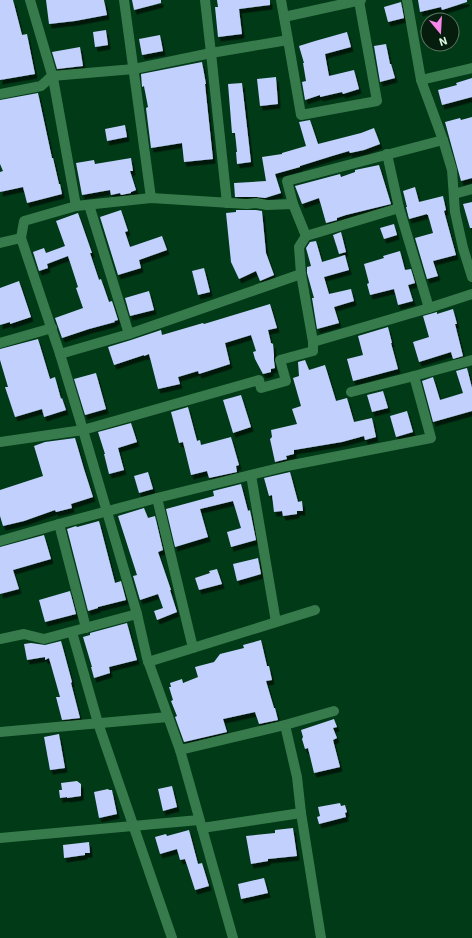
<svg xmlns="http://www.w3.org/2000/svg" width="472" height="938" viewBox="0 0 472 938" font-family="'IBM Plex Sans',sans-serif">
<defs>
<filter id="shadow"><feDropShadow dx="2.5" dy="4.5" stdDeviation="0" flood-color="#0009"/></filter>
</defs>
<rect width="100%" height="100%" fill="#003a17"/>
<g fill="#c2d0fe" filter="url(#shadow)">
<polygon points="0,0 13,0 22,35 27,34 35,74 0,80"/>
<polygon points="46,0 104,0 107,15 75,21 49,24"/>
<polygon points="132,0 161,0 161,3 134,10"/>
<polygon points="217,0 270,0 270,5 239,9 242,34 218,37 215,7 218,7"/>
<polygon points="418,0 467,0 467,2 442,10 441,7 420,12"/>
<polygon points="401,2 404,18 388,22 384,7"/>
<polygon points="106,30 108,45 95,47 93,32"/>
<polygon points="347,32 351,47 325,54 329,76 354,70 359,89 343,94 342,92 320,97 320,95 305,100 302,82 306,81 303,63 304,63 299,46 315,41"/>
<polygon points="160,35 163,51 142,55 139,39"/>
<polygon points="386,44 390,64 391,64 395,78 380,82 374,46"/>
<polygon points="80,47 83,66 57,69 52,52"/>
<polygon points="202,62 206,84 205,84 213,159 184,162 182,143 151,148 146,108 148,107 144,86 142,87 141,74"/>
<polygon points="276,77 278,104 260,106 257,79"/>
<polygon points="472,78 472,97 442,105 438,90 457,85 456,83"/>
<polygon points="242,83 251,162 237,164 236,152 237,152 235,133 232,133 228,84"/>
<polygon points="38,93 52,158 53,158 59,184 60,184 62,194 27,203 23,187 0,192 0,172 3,171 0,164 0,100"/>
<polygon points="472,117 472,178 461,181 445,122 460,118 461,120"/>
<polygon points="310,120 318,144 361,133 374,128 380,144 364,150 350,153 349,151 332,156 300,166 300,167 275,174 281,193 265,198 257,197 235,197 234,183 266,181 262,157 282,154 282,153 306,146 299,122"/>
<polygon points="125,125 127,137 107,141 105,129"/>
<polygon points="131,158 133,171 130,171 136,190 131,192 131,193 121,195 120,193 111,195 110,190 82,195 76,163 94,160 95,164"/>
<polygon points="379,165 391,204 346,215 337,218 337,220 326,223 319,198 302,204 295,186 340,174 341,177 355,172 355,170"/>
<polygon points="415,187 419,202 443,196 446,210 444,211 456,255 433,261 438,276 427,279 415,238 433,233 428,215 427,215 427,214 409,219 406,207 407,207 403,191"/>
<polygon points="472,202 472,228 470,228 463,204"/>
<polygon points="121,210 128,231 125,232 130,247 162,236 167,250 139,260 141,268 118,275 100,217"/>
<polygon points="236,210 256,210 262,211 266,253 274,275 260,281 256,271 239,279 231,262 226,213 236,212"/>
<polygon points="78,213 92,253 90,253 99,280 101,279 109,302 112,301 118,320 114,321 115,322 89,329 62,338 55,318 83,308 76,288 78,287 68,256 47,264 48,268 39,271 33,252 44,248 46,253 65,246 56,221"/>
<polygon points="394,224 397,235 384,239 380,228"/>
<polygon points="341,232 346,252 339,254 333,235"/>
<polygon points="316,241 322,262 345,255 349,270 324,277 329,294 351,289 354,301 334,307 339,323 317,329 312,298 314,298 307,273 307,267 311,266 306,248 310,242"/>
<polygon points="400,251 405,270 411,269 415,283 408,285 413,301 398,305 394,289 370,295 367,284 369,283 364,264 384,258 383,256"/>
<polygon points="204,268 210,292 198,295 192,271"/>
<polygon points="19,281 31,317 10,324 10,322 0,325 0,288"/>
<polygon points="149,291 154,310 130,316 125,298"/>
<polygon points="270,304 277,328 268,330 271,343 273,344 274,355 274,361 275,368 271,369 271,372 263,374 255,359 253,352 256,351 251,335 225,343 230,364 199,374 198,371 178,377 180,384 158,389 149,354 144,356 144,355 114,365 108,347 131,340 161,330 162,335 203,323 204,324"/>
<polygon points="453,309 457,324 455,324 463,356 453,359 451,352 419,362 413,342 429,337 423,316 437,312 437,314"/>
<polygon points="388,327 392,343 391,343 398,369 353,381 347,359 363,355 358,336"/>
<polygon points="38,339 50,379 55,377 61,399 62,398 66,410 44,417 42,409 15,417 5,387 8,387 0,360 0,349"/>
<polygon points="305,360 309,370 325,365 336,401 347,398 354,422 372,418 376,437 365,440 364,436 342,442 294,450 294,454 286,456 287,459 275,462 270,439 272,437 271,430 297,424 292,409 301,406 293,378 299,376 298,362"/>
<polygon points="467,368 472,388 472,411 433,422 422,381 433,377 440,400 463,393 456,371"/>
<polygon points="96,373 106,409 85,415 74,379"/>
<polygon points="383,391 388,408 372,412 367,395"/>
<polygon points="241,395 251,427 233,433 223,400"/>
<polygon points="188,407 197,441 200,440 201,445 231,437 239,465 236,466 237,472 209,478 207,471 191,475 183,442 179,443 171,412"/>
<polygon points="407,411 413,432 396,437 390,416"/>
<polygon points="131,423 137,442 118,448 124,470 109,474 104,454 105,454 98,432"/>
<polygon points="75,438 84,469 93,497 71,504 72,508 56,512 55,510 24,521 3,526 0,516 0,490 43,476 34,446 45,442"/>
<polygon points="148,472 153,489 139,493 134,476"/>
<polygon points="290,472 298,502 302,501 303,511 297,511 297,514 283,516 282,511 274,512 272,495 269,496 264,478"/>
<polygon points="241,484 248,511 250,510 256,540 231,547 227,532 241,528 233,501 200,509 208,537 175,547 166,509 214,496 213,491"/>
<polygon points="144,508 148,518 155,516 163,550 158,552 171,590 170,590 177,612 157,620 154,611 163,608 158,594 140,600 133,576 137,575 118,516"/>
<polygon points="99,521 115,583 121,581 126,600 98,607 98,608 88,611 67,529 76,526 77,527"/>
<polygon points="44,535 51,559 13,570 19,589 0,594 0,547"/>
<polygon points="258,558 261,574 237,581 233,564"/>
<polygon points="217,569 222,584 199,590 195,578 210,573 209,571"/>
<polygon points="70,591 76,614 45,622 39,600"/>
<polygon points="127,623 137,660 109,667 110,673 94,678 91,667 92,667 83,637 90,635 90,633"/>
<polygon points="261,640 267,666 269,666 272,680 266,681 274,708 275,708 278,720 259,724 255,712 223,719 227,732 184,742 175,717 177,716 171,701 173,700 169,687 171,687 170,683 182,679 183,683 198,677 195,667 214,662 220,654 244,648 243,645"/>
<polygon points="61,641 72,682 71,683 80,718 62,720 56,697 60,697 49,658 45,660 45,657 27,660 24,644 31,643 45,645"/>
<polygon points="334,719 337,727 333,728 337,738 333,740 340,767 314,773 308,748 305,749 302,739 303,737 301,730"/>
<polygon points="59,734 65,768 50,770 44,737"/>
<polygon points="77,781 81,784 81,796 67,798 67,797 60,798 59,790 62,790 61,783"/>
<polygon points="172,786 177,807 163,811 158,789"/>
<polygon points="108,789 109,790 112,790 117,814 99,818 94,792"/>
<polygon points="340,803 341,806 345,805 347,812 345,813 346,817 319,824 317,817 320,816 318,807"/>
<polygon points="293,828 297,856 268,859 268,861 251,864 246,836 275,833 275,830"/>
<polygon points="189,830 198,864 202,863 209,886 195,890 185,859 180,860 177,849 160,854 155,837 166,834 167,836"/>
<polygon points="89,842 90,853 85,853 85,855 64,858 63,845"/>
<polygon points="264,878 268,893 241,899 238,884"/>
</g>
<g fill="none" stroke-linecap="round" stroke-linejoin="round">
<g stroke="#377b4c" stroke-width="10">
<polyline points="30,0 53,78 76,206 151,198 247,204 256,203 267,205 293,204 306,236 299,247 301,274 313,342"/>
<polyline points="124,0 151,198"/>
<polyline points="205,0 211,53 227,203"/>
<polyline points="407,0 421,80 472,68"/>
<polyline points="284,17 361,0"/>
<polyline points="288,40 301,115 377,101 359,1"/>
<polyline points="421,80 443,140 452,170 455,212 463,248 472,277"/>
<polyline points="0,94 41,86 52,76 134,69 211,53 288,40 281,0"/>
<polyline points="454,194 472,189"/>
<polyline points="293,204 287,181 443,140"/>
<polyline points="89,205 129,334"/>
<polyline points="399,208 429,308"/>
<polyline points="306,236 399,208 387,154"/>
<polyline points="21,238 24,221 76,206"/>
<polyline points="0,243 21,238 60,354 83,430 137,614 147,658 180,750 233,938"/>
<polyline points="0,343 52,328"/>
<polyline points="60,354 129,334 301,274"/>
<polyline points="351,392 414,376 472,360"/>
<polyline points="0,442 83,430 259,380 261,388 286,381 280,360 313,351 313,342 429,308 472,294"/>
<polyline points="251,475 276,622"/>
<polyline points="157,498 193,648"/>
<polyline points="59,524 86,628"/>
<polyline points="0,541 59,524 157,498 287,466 431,438 414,376"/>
<polyline points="72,632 98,723 172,938"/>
<polyline points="0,639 24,634 44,639 137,614"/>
<polyline points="148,662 315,610"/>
<polyline points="285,725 297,777 301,813 321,938"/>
<polyline points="0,732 168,717"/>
<polyline points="180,750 285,725 334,711"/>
<polyline points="202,828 301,813"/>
<polyline points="0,838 199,820"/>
</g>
</g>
<g transform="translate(440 32) rotate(162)"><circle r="19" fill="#061c0d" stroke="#5b7361"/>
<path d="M0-3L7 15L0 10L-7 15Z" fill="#f888eb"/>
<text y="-6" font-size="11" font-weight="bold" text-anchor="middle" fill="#daf6df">N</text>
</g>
</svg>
